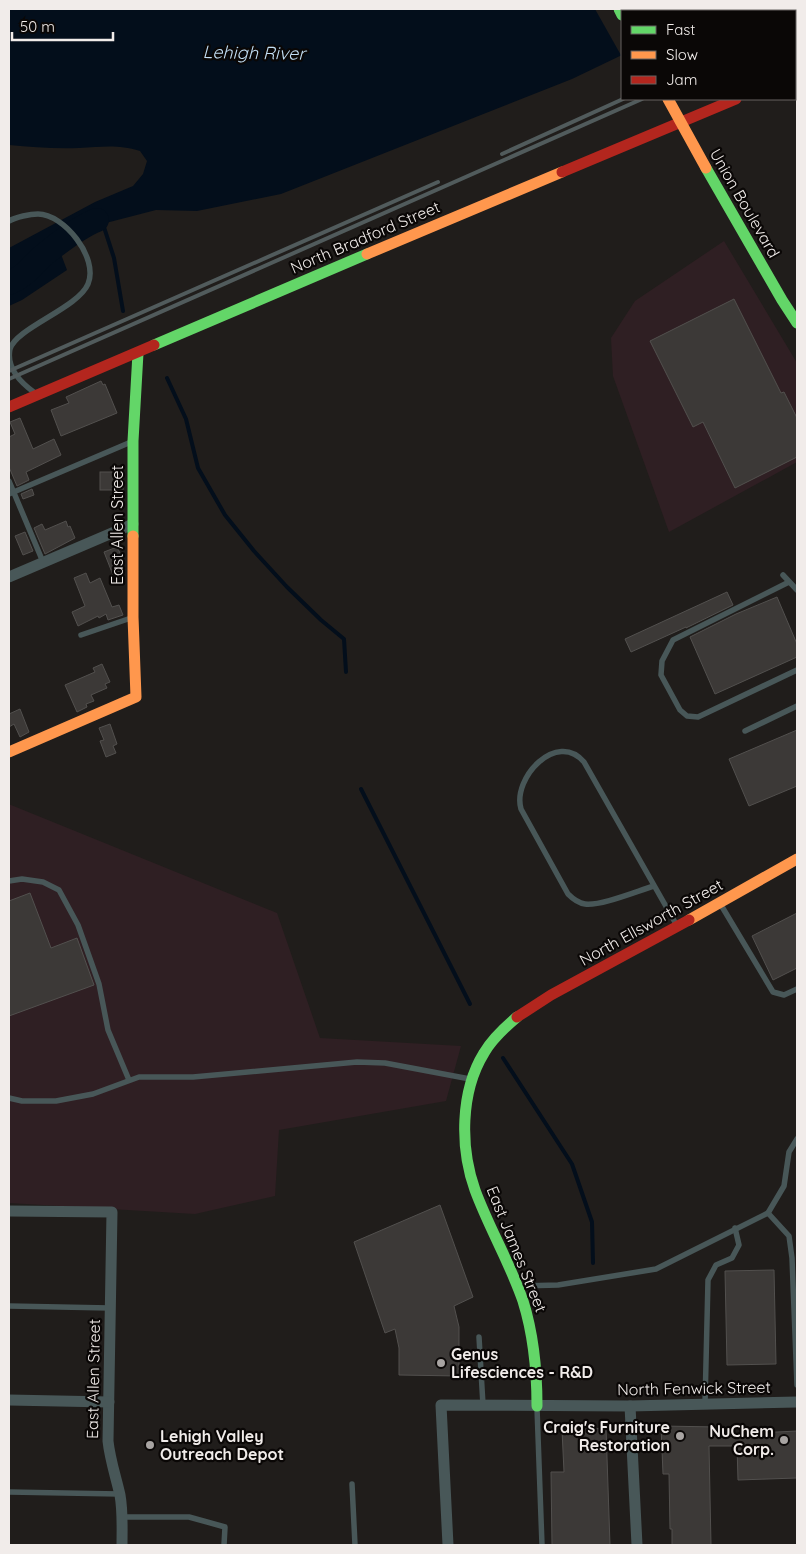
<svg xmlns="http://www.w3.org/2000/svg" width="806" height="1554" viewBox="0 0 806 1554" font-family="Quicksand,sans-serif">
<rect width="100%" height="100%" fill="#201d1b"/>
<g fill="#2f1f23">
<polygon points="724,241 797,363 797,462 669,532 613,376 611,338 635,301"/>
<polygon points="9,805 11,805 277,913 320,1038 461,1046 446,1101 279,1130 275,1196 195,1214 9,1203"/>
</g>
<path fill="#030e1b" d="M 9,9 L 718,9 L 713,11 L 622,11 L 622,55 L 572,79 L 281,194 L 197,211 L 156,210 L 102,224 L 56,241 L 67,270 L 22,300 L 9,306 L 9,248 L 95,202 L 133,186 L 143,174 L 147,161 L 140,151 C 117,144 102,147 79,148 C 55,149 32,147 9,145 Z"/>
<polygon fill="#201d1b" points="595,9 636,9 638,11 622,11 622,57"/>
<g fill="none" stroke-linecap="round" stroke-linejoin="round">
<g stroke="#030e1b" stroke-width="4">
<polyline points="102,221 114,258 123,311"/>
<polyline points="167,378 186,419 198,468 225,515 254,551 287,587 321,620 344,639 346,672"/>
<polyline points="361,789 470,1004"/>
<polyline points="503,1058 572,1164 592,1222 593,1263"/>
</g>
<path stroke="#030e1b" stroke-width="24" d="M 9,283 C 26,276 31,266 45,254 C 60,242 79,227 97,220"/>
</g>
<g fill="#3c3937" stroke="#52504e">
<polygon points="734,299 781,393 784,392 797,418 797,457 735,488 703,422 693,427 650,341"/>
<polygon points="101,381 103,385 105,384 117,413 61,436 51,410 69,403 66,397"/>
<polygon points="20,418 33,449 54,439 61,455 26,472 29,480 17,486 9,467 9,437 15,434 10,422"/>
<rect x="100" y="472" width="23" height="18"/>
<polygon points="32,489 34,495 23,499 21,494"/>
<polygon points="66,521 68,527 70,526 75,538 45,554 34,528 42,524 45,530"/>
<polygon points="25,532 33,551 23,555 15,536"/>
<polygon points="117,547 123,559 123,571 113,575 104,552"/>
<polygon points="86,573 90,583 100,578 112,607 119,605 123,615 108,620 106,614 99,618 98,616 78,626 72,612 85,606 74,578"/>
<polygon points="727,592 733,605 686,628 686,627 631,652 625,639"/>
<polygon points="777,597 797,644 797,657 715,694 690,637 736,614"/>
<polygon points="102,664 110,682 105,684 107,688 91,695 94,701 86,704 87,707 77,712 65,685 95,672 93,668"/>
<polygon points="20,709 29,732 20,737 14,724 9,727 9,714"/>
<polygon points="110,724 117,744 113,746 116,753 106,757 100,741 104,740 99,728"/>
<polygon points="797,730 797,786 749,806 729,759"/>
<polygon points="30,893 51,948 77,938 94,985 9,1016 9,901"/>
<polygon points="797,913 797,968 773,980 752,936"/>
<polygon points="440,1205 473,1297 454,1306 459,1327 459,1376 399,1375 399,1348 395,1329 385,1333 354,1242"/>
<polygon points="774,1270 776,1364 727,1365 725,1271"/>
<polygon points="661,1426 718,1427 718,1435 797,1431 797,1478 738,1480 737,1446 709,1446 711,1545 672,1545 672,1529 670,1529 669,1474 663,1474"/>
<polygon points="606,1428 610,1545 552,1545 551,1472 564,1472 562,1430"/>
</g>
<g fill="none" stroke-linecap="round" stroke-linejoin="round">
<g stroke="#485758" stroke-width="5.5">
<path d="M 9,221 C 16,217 30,214 38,214 C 64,214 99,258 88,284 C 78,308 16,328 10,349 C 6,368 21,383 35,393"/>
<polyline points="9,481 43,562"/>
<polyline points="9,494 131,442"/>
<polyline points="783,575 797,590"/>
<polyline points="789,582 673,640 662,661 661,675 680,710 687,716 698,717 797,670"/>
<polyline points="81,635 131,618"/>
<polyline points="745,731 797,706"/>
<polyline points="9,881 22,879 43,882 59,890 78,925 99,984 108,1030 129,1080"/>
<path d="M 654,886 C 637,891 601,906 585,904 C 578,903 573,899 568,894 L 521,809 C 512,778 557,730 584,762 L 676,924"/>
<polyline points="721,905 773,992 784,995 797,989"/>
<polyline points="9,1098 22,1101 56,1101 93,1094 139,1077 193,1077 357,1062 385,1063 470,1079"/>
<polyline points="768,1213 789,1236 792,1258 797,1385"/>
<polyline points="520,1286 558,1285 656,1269 768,1213 784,1186 789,1152 797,1139"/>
<polyline points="9,1306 110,1308"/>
<polyline points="479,1337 483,1405"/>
<polyline points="705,1404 708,1280 716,1265 732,1258 739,1245 735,1228"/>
<polyline points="537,1408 542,1545"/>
<polyline points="352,1484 355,1545"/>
<polyline points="9,1492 119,1494"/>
<polyline points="122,1517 189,1517 225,1527 224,1545"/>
</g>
<g stroke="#485758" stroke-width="11">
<polyline points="795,74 797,73"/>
<polyline points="9,577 133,524"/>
<path d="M 9,1211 L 112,1212 L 108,1441 C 110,1460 116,1477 120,1495 C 123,1512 122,1528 122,1545"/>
<polyline points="9,1400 109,1402"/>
<polyline points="630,1406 637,1545"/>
<polyline points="448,1545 441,1405 630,1406 797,1402"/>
</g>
<g stroke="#63d668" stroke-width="11">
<polyline points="619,9 622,15"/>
<polyline points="706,168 782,300 797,323"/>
<polyline points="154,345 367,254"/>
<polyline points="133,536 133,441 138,353"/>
<path d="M 517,1017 C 504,1028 492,1039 484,1053 C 460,1092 460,1148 475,1190 C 489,1228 510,1263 523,1301 C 534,1336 537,1370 537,1406"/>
</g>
<g stroke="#ff974d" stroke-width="11">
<polyline points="367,254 562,172"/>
<polyline points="9,752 136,697 133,617 133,536"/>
<polyline points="689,920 797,859"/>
</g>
<g stroke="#b3261e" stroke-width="11">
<polyline points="562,172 736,99"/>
<polyline points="9,407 154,345"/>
<polyline points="517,1017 551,995 689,920"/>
</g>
<g stroke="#515b5c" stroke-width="4">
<polyline points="795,26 797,25"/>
<polyline points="795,34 797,33"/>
<polyline points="502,154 623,99"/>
<polyline points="9,371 438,182"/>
<polyline points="9,379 642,99"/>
</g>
<polyline stroke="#ff974d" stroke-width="11" points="668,99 706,168"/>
</g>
<g fill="#a8a4a2" stroke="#0a0706" stroke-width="2">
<circle cx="441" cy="1363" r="5"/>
<circle cx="680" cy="1436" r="5"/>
<circle cx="784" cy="1440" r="5"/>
<circle cx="150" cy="1445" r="5"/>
</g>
<g text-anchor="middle" stroke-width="4.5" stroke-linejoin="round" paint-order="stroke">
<g font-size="16" fill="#f1ecea" stroke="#0a0706">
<text transform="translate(745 203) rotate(60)" y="6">Union Boulevard</text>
<text transform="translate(365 237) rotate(-23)" y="6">North Bradford Street</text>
<text transform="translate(117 525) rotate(-90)" y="6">East Allen Street</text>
<text transform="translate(651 922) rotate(-29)" y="6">North Ellsworth Street</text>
<text transform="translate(517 1249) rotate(68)" y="6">East James Street</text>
<text transform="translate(93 1379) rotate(-89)" y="6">East Allen Street</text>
<text transform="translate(694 1388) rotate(-1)" y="6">North Fenwick Street</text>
</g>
<g font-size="16" font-weight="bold" fill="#f1ecea" stroke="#0a0706" text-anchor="start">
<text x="451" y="1360">Genus<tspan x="451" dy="18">Lifesciences - R&amp;D</tspan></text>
<text x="670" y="1433" text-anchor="end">Craig's Furniture<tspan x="670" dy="18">Restoration</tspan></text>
<text x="774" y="1437" text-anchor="end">NuChem<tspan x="774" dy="18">Corp.</tspan></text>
<text x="160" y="1442">Lehigh Valley<tspan x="160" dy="18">Outreach Depot</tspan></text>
</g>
<g font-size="18" font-style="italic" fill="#c2def4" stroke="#0a0706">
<text transform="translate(254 53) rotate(1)" y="6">Lehigh River</text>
</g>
</g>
<rect width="806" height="1554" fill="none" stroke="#f1ecea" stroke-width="20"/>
<rect x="621" y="10" width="175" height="90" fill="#0a0706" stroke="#666361"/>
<rect x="631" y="26" width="25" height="8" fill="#63d668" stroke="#666361"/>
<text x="666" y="35" font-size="15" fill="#f1ecea">Fast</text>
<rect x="631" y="51" width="25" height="8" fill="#ff974d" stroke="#666361"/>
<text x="666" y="60" font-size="15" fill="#f1ecea">Slow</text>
<rect x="631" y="76" width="25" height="8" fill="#b3261e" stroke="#666361"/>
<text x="666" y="85" font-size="15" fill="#f1ecea">Jam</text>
<path d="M12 32v8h101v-8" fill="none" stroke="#f1ecea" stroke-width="2.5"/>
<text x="20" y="32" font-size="15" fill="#f1ecea" stroke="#0a0706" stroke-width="4" paint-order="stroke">50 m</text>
</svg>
